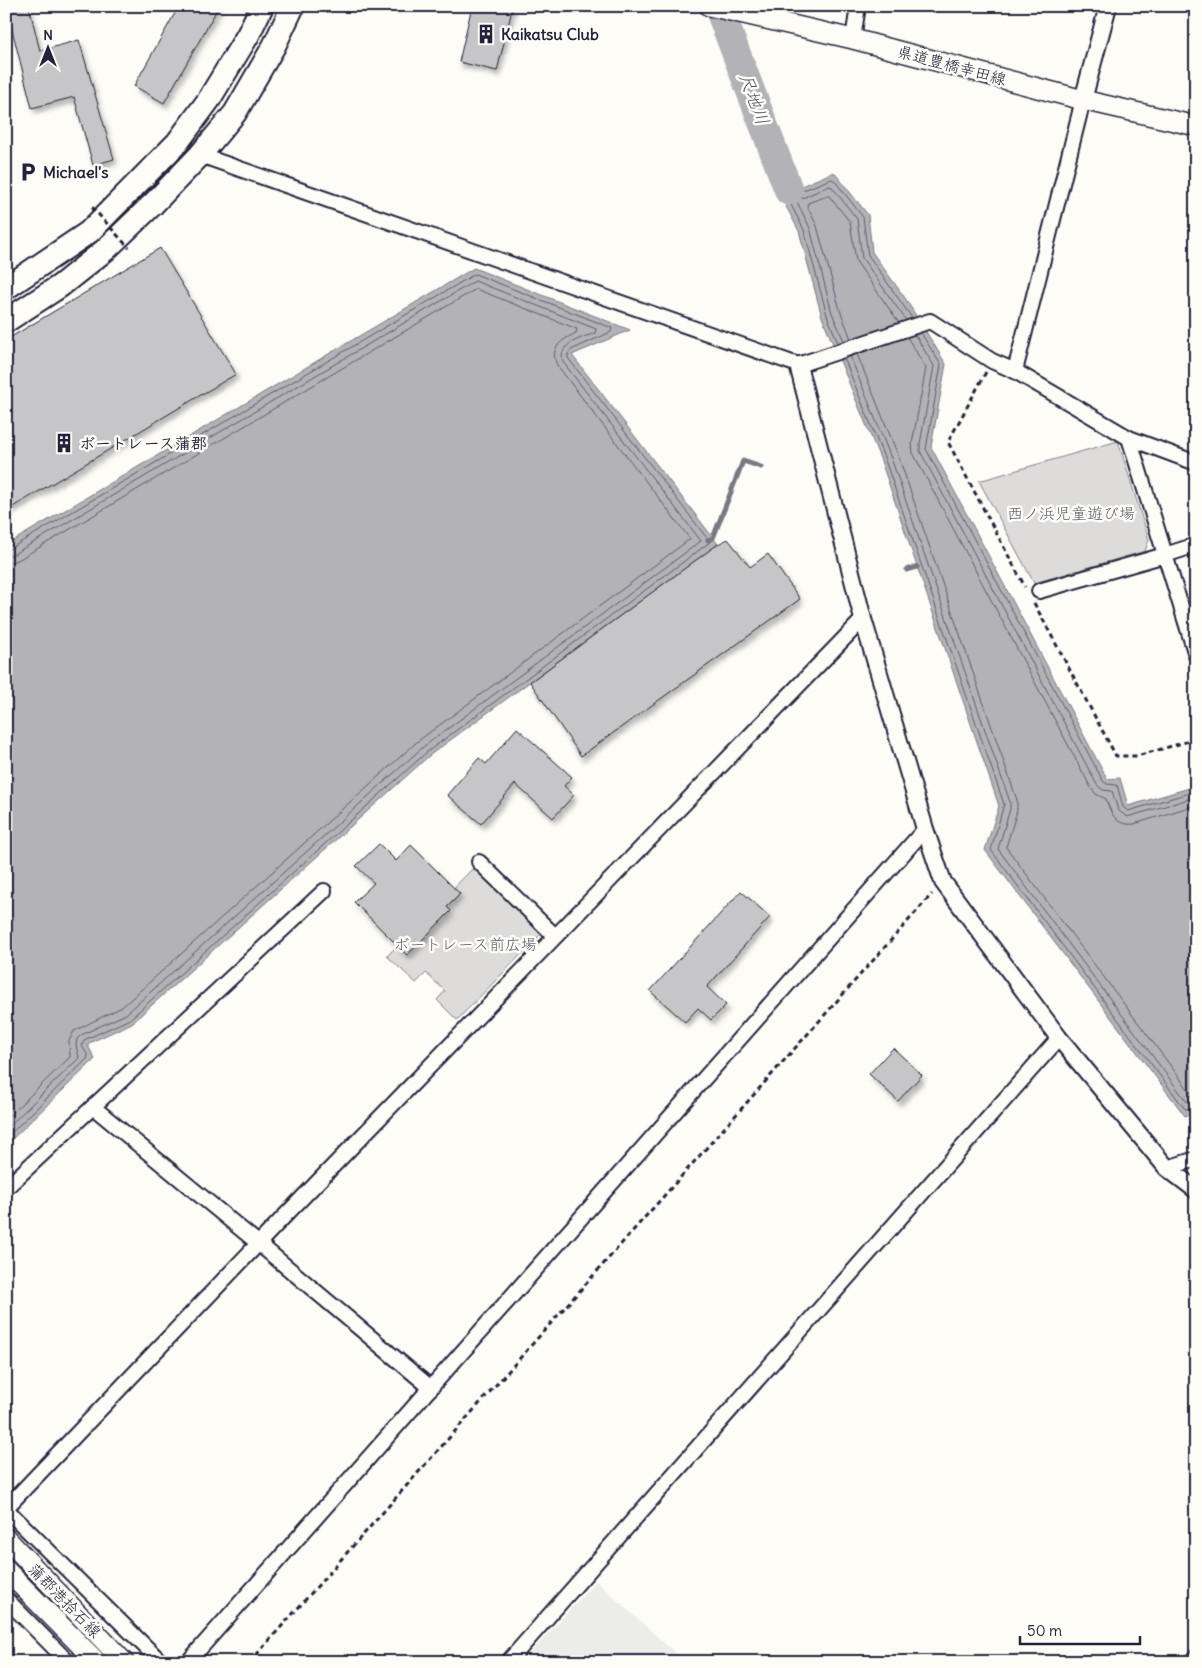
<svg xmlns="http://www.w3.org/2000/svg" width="1202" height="1668" viewBox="0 0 1202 1668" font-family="Delius,'Klee One',sans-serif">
<defs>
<filter id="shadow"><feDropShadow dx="3" dy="5" stdDeviation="2.5" flood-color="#0004"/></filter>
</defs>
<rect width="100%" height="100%" fill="#fdfcf7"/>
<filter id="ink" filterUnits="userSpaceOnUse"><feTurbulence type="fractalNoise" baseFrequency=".02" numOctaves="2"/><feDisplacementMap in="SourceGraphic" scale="10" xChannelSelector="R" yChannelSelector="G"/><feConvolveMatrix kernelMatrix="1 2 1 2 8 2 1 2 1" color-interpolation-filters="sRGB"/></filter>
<g filter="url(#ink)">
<polygon fill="#ecece9" points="596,1581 685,1662 522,1662"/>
<g fill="#dddcdb" stroke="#807f8b">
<polygon points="1118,441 1149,540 1145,551 1034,583 979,481"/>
<polygon points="479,862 542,933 457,1020 437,1000 445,991 426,973 416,983 387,956"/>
</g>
<g fill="#b2b2b7" stroke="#787885">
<polygon points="834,172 868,215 872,252 905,298 946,364 931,447 1107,779 1120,778 1128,806 1196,786 1196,1112 1185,1116 985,850 999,806 881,461 822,317 799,231 780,195"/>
<polygon points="474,268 630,330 572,355 718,544 430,755 132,1023 87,1044 95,1059 6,1145 6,545"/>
</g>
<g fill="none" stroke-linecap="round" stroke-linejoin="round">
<g stroke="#5c5c6d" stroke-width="1">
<polyline points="921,333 941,365 926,449 1103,781 1107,784 1117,785 1123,807 1128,811 1196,791"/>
<polyline points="915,335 934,366 920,444 920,451 1097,785 1103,790 1112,791 1118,810 1127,817 1196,797"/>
<path d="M 907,337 L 926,368 L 912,444 L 913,453 L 1091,788 L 1096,794 L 1106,799 C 1111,813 1115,826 1134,824 L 1196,805"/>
<polyline points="851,339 840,310 817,226 807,206 808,203 827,196 829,196 850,222 856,261 899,323"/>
<polyline points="844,341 832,313 810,228 797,202 798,200 829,186 832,187 857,219 862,258 906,320"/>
<polyline points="838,343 827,315 804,230 788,199 789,196 831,179 834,180 863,217 868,255 912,318"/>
<polyline points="857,354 898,455 1017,800 1017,811 1006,847 1191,1093 1196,1094"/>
<polyline points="850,356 891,458 1010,802 1010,809 998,849 1187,1102 1196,1102"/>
<polyline points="844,358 885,460 1004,804 991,850 1185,1109 1196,1108"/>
<polyline points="6,549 11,548 475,274 612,328 611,332 571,350 568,354 568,358 710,542 427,752 130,1019 84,1040 82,1046 88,1056 87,1059 6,1138"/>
<path d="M 6,556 L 14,554 L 475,281 L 596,329 L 595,333 C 583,338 557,343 563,362 L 701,541 L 423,747 L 126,1014 L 81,1035 L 77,1039 L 76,1045 L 79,1058 L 6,1129"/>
<path d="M 6,563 L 18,560 L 476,289 L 577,329 L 576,333 C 562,340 549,347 557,365 L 690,539 L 418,741 L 122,1007 L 74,1031 L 69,1041 L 70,1057 L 6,1119"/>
</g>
<g stroke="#787885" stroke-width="5">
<polyline points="708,540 713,538 743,461 761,467"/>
<polyline points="907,570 917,567"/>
</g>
<polyline stroke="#b2b2b7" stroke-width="29" points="718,6 789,191"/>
</g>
<g fill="#c6c6c8" stroke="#22223b" filter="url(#shadow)">
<polygon points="6,6 29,6 40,51 79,40 114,159 93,165 74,97 32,108"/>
<polygon points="179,6 219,6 164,103 134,86"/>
<polygon points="472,6 513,6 497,71 459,62"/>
<polygon points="160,248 236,374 6,511 6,340"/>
<polygon points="728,539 750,567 768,554 800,599 581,756 530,682 718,544"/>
<polygon points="517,728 572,777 564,786 574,795 553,818 515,784 481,824 447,795 479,758 486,764"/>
<polygon points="379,844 396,861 411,845 460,894 447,907 451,911 407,955 354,902 374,883 356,866"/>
<polygon points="741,891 770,917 707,987 726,1005 711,1020 698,1008 685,1022 650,991"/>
<polygon points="893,1048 922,1075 898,1101 869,1074"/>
</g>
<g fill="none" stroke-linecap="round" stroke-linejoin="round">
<defs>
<g id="minor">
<polyline points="853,39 858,6"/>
<polyline points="200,155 798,365 930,321 992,361 1015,371 1129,438 1196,463"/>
<polyline points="1015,371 1083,100"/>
<polyline points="1129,438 1196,655"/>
<polyline points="1039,591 1165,555 1196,545"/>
<polyline points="479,862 555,936"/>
<polyline points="93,1107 258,1243 431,1388"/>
<polyline points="1167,1168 1196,1159"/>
<polyline points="6,1188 324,891"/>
<polyline points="6,1508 276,1225 863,619"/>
<polyline points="6,1509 161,1662"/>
<polyline points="6,1599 68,1662"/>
<polyline points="188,1662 925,829"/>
<polyline points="508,1662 1059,1038"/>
</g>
<g id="tertiary">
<polyline points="1083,100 1108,6"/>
<polyline points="798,365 863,619 925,829 943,882 1059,1038 1167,1168 1196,1190"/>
<polyline points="1193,1662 1196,1658"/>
</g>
<g id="secondary">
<polyline points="709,6 853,39 1083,100 1196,126"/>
<polyline points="6,1538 124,1662"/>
<polyline points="6,1570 97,1662"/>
</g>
<g id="trunk">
<polyline points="6,288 89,232 177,143 208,101 248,35 262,6"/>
<polyline points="6,321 60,286 105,250 154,203 200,155 235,113 274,46 293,6"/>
</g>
</defs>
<use href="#minor" stroke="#22223b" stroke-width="18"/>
<use href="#tertiary" stroke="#22223b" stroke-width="20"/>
<use href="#secondary" stroke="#22223b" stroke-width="22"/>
<use href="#trunk" stroke="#22223b" stroke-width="26"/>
<g stroke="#22223b" stroke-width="3" stroke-dasharray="5 4" stroke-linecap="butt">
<polyline points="986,372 948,442 1025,587"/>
<polyline points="1034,603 1116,756 1137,756 1196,739"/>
<polyline points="250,1662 932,894"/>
</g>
<use href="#minor" stroke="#fdfcf7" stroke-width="14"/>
<use href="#tertiary" stroke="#fdfcf7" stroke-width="16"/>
<use href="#secondary" stroke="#fdfcf7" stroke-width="19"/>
<use href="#trunk" stroke="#fdfcf7" stroke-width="22"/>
<polyline stroke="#22223b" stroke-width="3" stroke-dasharray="5 4" stroke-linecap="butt" points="92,207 129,248"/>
</g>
</g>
<defs>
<symbol id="building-bare" viewBox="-9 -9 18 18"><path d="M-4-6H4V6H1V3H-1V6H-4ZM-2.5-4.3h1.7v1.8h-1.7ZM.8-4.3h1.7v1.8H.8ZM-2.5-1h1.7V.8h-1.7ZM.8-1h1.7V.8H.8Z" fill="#22223b" stroke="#fdfcf7" stroke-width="2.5" paint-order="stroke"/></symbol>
<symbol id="parking-bare" viewBox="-9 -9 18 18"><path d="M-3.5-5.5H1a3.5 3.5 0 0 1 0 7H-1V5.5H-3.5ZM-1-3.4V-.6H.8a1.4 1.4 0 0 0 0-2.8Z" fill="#22223b" stroke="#fdfcf7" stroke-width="2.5" paint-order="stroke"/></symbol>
</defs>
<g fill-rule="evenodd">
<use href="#building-bare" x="472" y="20" width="28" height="28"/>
<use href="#parking-bare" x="14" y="158" width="28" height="28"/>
<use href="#building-bare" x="50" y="429" width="28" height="28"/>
</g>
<g text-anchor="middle" stroke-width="5" stroke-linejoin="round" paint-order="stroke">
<g font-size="16" font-weight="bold" fill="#22223b" stroke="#fdfcf7" text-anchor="start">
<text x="501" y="40">Kaikatsu Club</text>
<text x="43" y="178">Michael's</text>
<text x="79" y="449">ボートレース蒲郡</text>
</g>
<g font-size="16" fill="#22223b" stroke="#fdfcf7">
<text transform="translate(952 65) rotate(15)" y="6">県道豊橋幸田線</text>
<text transform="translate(65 1600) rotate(46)" y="6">蒲郡港拾石線</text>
</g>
<g font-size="16" fill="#5a5a6b" stroke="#fdfcf7">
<text x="1071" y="519">西ノ浜児童遊び場</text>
<text x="465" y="950">ボートレース前広場</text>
</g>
<g font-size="18" font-style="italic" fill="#545466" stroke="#fdfcf7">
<text transform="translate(754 99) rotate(69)" y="6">尺地川</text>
</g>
</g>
<rect width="1202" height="1668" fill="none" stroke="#fdfcf7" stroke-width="25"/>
<rect x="12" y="12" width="1177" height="1643" fill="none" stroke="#22223b" stroke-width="2" filter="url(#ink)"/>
<g transform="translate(48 48)" stroke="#fdfcf7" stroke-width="4" paint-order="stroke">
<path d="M0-4L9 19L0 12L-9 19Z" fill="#22223b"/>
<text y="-8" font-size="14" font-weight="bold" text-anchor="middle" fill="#22223b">N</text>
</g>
<path d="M1020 1636v8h120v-8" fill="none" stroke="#22223b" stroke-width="2.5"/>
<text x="1027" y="1636" font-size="15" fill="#22223b" stroke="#fdfcf7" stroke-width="4" paint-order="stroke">50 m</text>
</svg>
